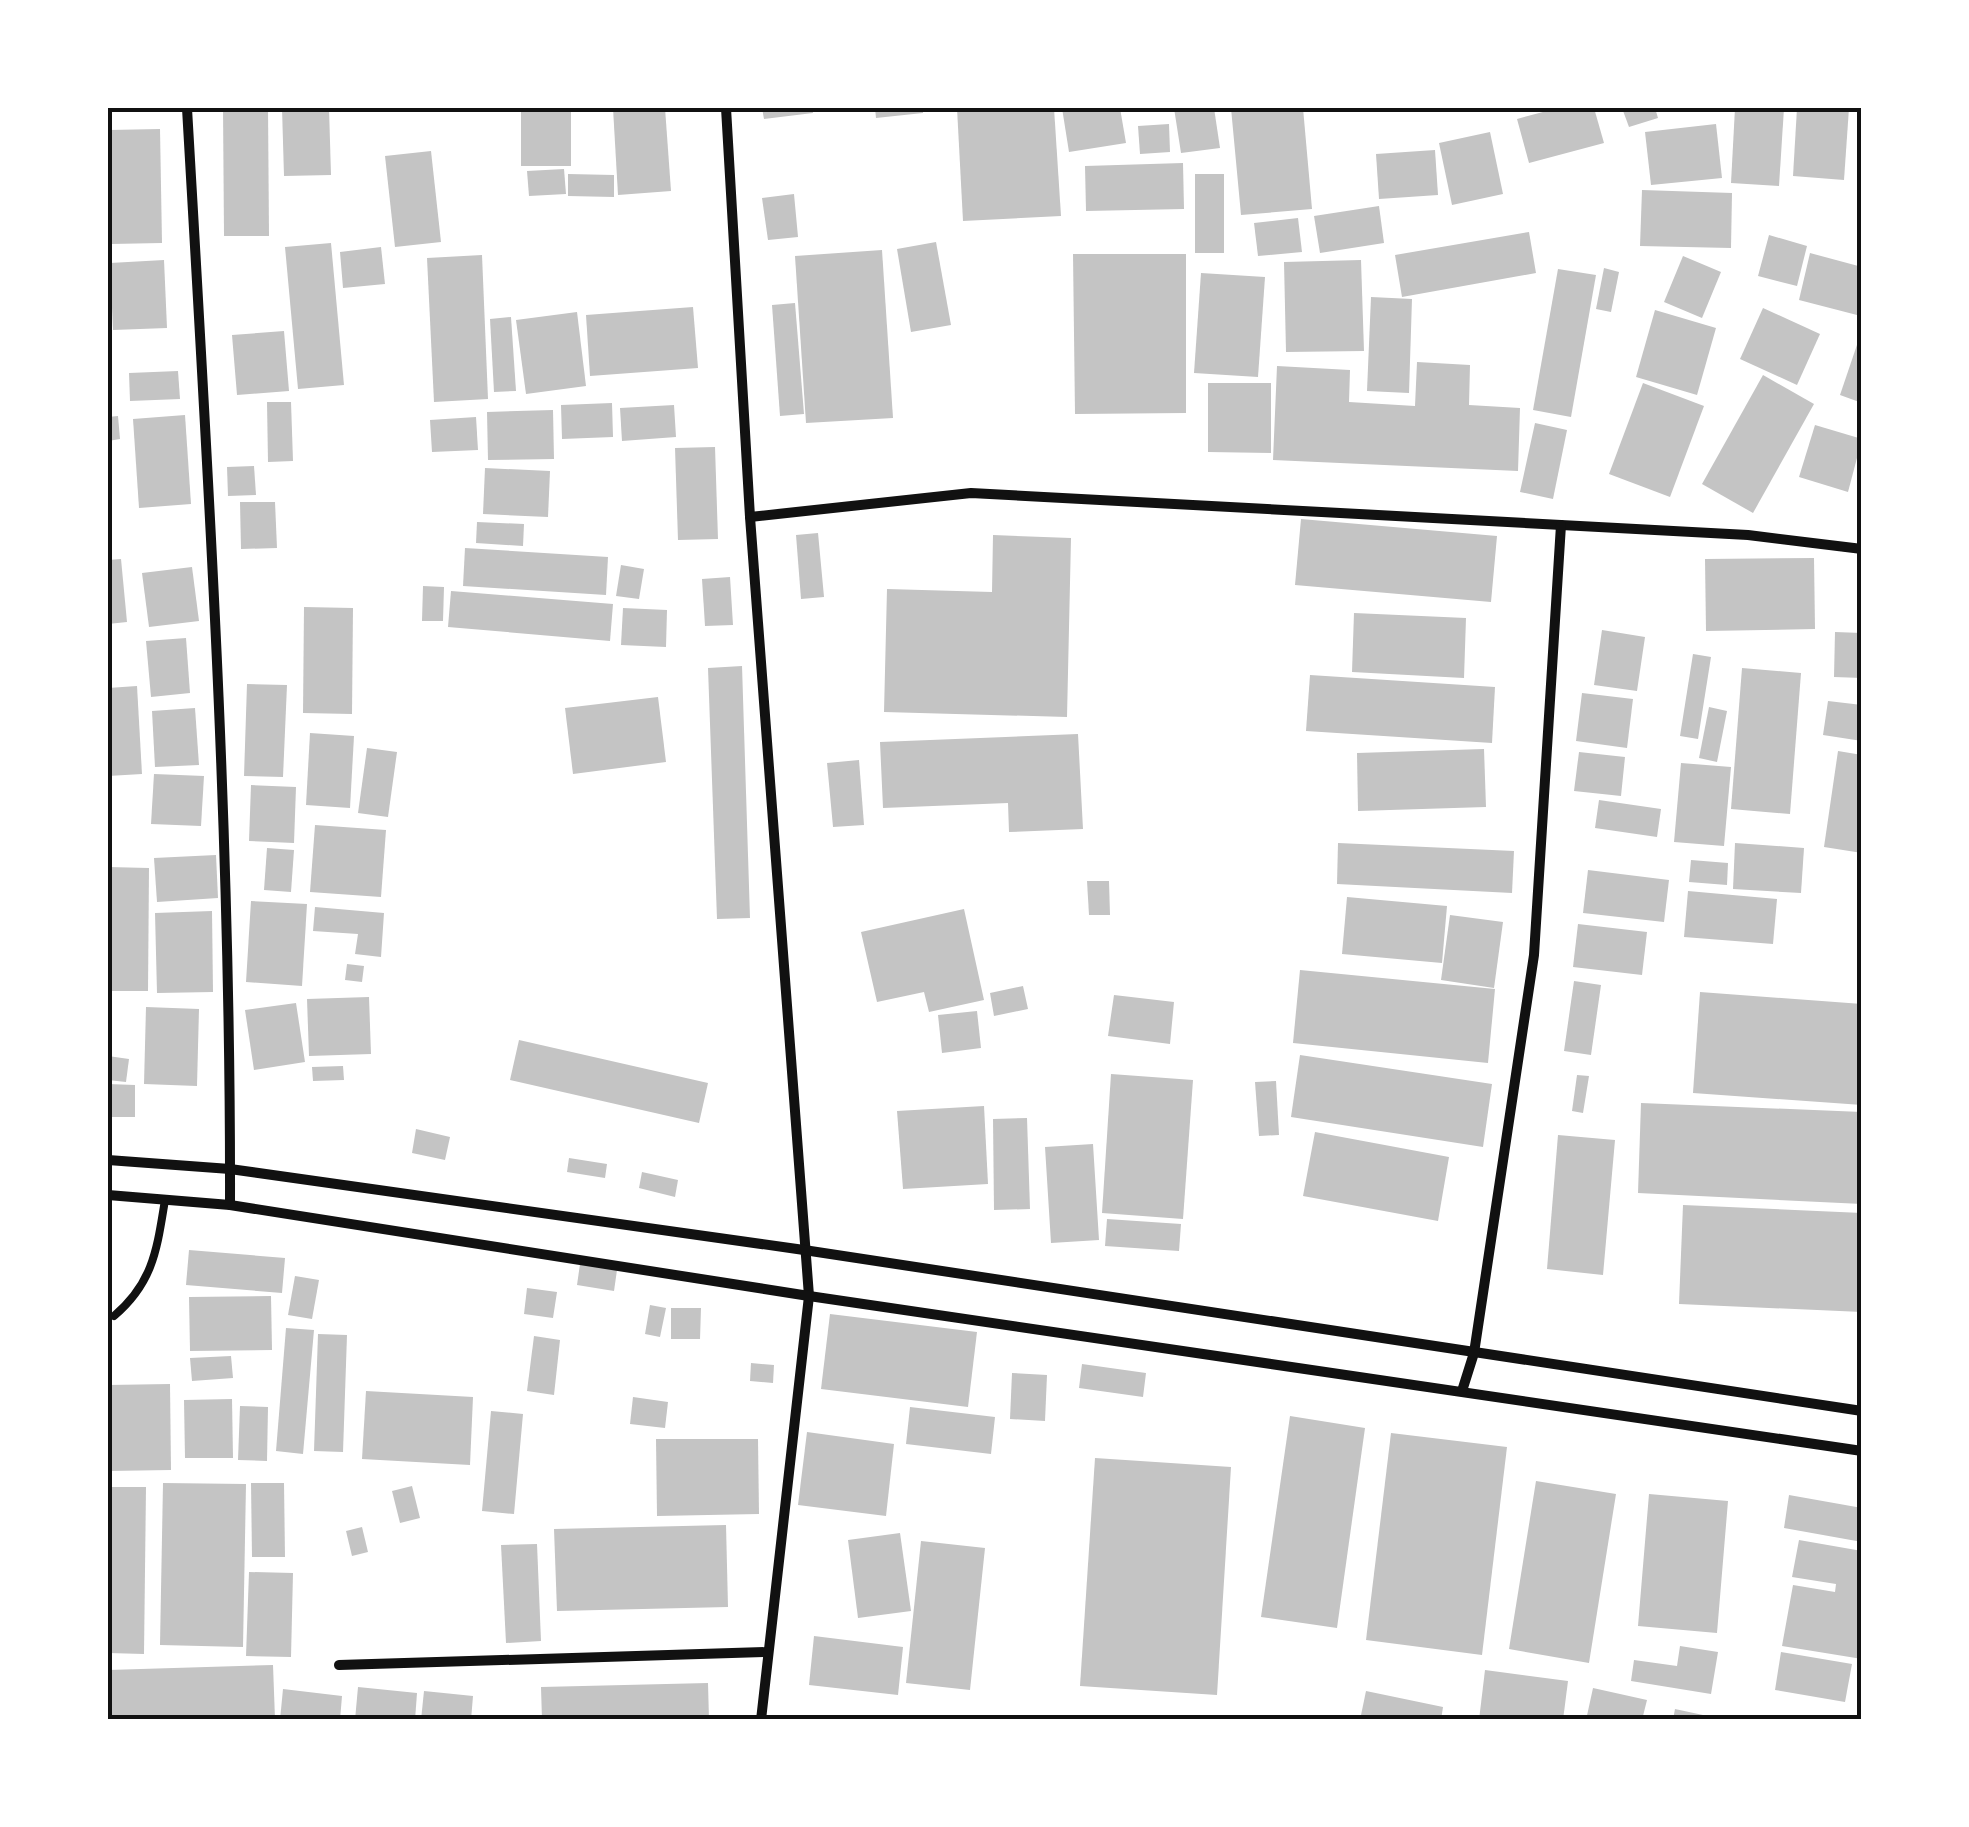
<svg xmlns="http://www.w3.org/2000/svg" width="1969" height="1827" viewBox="0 0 1969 1827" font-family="Poppins,sans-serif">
<rect width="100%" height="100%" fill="#fff"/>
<g fill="#c4c4c4">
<polygon points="223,108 268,108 269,236 224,236"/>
<polygon points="282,108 329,108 331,175 284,176"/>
<rect x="521" y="108" width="50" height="58"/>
<polygon points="613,108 665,108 671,191 618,195"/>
<polygon points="762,108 812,108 813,113 764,119"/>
<polygon points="875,108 923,108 923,113 876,118"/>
<polygon points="957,108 1054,108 1061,216 963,221"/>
<polygon points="1062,108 1120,108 1126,143 1069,152"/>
<polygon points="1174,108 1214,108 1220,148 1181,153"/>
<polygon points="1231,108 1303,108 1312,209 1241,215"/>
<polygon points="1558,108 1594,108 1604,143 1529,163 1517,119"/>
<polygon points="1622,108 1655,108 1658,118 1629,127"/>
<polygon points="1735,108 1784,108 1779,186 1731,183"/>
<polygon points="1797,108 1849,108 1844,180 1793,176"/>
<polygon points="1169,124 1170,152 1140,154 1138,126"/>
<polygon points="1716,124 1722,178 1651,185 1645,132"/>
<polygon points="160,129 162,243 111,244 109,130"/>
<polygon points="1490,132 1503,194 1452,205 1439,143"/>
<polygon points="1435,150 1438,195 1379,199 1376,154"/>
<polygon points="431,151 441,242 395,247 385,156"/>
<polygon points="1183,163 1184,209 1086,211 1085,166"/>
<polygon points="564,169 566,194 529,196 527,171"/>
<polygon points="568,174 614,175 614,197 568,196"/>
<rect x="1195" y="174" width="29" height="79"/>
<polygon points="1642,190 1732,193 1731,248 1640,246"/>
<polygon points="794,194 798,237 768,240 762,198"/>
<polygon points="1379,206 1384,243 1320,253 1314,216"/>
<polygon points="1298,218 1302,252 1258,256 1254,223"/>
<polygon points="1529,232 1536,273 1402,297 1395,255"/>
<polygon points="1769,235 1807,246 1797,286 1758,276"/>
<polygon points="936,242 951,325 911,332 897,249"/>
<polygon points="331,243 344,385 298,389 285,247"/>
<polygon points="381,247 385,284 343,288 340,252"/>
<polygon points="882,250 893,418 806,423 795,256"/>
<polygon points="1810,253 1862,267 1862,298 1857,315 1799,300"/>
<polygon points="1073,254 1186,254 1186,413 1075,414"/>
<polygon points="482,255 488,399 434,402 427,258"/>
<polygon points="1683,256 1721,272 1702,318 1664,302"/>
<polygon points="164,260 167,328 113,330 110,263"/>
<polygon points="1361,260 1364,351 1286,352 1284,262"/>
<polygon points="1604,268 1619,272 1611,312 1596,309"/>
<polygon points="1558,269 1596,275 1571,417 1533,410"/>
<polygon points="1201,273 1265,277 1258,377 1194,373"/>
<polygon points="1371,297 1412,299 1409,393 1367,391"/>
<polygon points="795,303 804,414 780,416 772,305"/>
<polygon points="693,307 698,368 590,376 586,315"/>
<polygon points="1763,308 1820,334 1797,385 1740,359"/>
<polygon points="1655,310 1716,328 1697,395 1636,377"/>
<polygon points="577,312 586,386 526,394 516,320"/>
<polygon points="511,317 516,391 494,392 490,319"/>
<polygon points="284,331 289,391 237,395 232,335"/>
<polygon points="1861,333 1862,334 1862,403 1840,395"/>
<polygon points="1417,362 1470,365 1469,405 1520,408 1518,471 1273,460 1277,366 1350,370 1349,402 1415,406"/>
<polygon points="178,371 180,399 130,401 129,373"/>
<polygon points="1763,375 1814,404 1753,513 1702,484"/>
<polygon points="1208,383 1271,383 1271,453 1208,452"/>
<polygon points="1643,383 1704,406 1670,497 1609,474"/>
<polygon points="267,402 291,402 293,461 268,462"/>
<polygon points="612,403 613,437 562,439 561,405"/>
<polygon points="674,405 676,437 622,441 620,408"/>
<polygon points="553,410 554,459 488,460 487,412"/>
<polygon points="185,415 191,504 139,508 133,419"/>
<polygon points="118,416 120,439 108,441 108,417"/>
<polygon points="476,417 478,450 432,452 430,420"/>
<polygon points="1535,423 1567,430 1553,499 1520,492"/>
<polygon points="1815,425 1862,439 1848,492 1799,477"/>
<polygon points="715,447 718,539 678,540 675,448"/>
<polygon points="254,466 256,495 228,496 227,467"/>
<polygon points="485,468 550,471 548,517 483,514"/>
<polygon points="240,502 275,502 277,548 241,549"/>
<polygon points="1301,519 1497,536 1491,602 1295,585"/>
<polygon points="477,522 524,524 523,546 476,543"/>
<polygon points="818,533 824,597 801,599 796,535"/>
<polygon points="993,535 1071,538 1067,717 884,712 887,589 992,592"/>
<polygon points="465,548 608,557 606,595 463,586"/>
<polygon points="1814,558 1815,629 1706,631 1705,559"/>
<polygon points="121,559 127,622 108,624 108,560"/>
<polygon points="621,565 644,569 639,599 616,596"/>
<polygon points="192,567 199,621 149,627 142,573"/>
<polygon points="730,577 733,625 705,626 702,579"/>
<polygon points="423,586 444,587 443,621 422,621"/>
<polygon points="451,591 613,604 610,641 448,627"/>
<polygon points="304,607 353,608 352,714 303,713"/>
<polygon points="623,608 667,610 666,647 621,645"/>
<polygon points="1354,613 1466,618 1464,678 1352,672"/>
<polygon points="1602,630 1645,637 1637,691 1594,685"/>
<polygon points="1835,632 1862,633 1862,678 1834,677"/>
<polygon points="186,638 190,693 151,697 146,641"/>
<polygon points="1693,654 1711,657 1698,739 1680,736"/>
<polygon points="742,666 750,918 717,919 708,668"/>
<polygon points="1742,668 1801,673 1790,814 1731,809"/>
<polygon points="1310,675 1495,687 1492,743 1306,731"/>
<polygon points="247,684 287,685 283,777 244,776"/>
<polygon points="137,686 142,774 108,776 108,688"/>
<polygon points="1582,693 1633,699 1627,748 1576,741"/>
<polygon points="658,697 666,762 573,774 565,708"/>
<polygon points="1828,701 1862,705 1862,741 1823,735"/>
<polygon points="1709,707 1727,711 1717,762 1699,758"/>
<polygon points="195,708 199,765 155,767 152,711"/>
<polygon points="310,733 354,736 350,808 306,805"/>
<polygon points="1078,734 1083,829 1009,832 1008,803 883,808 880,742"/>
<polygon points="367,748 397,752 388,817 358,813"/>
<polygon points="1484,749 1486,807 1358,811 1357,753"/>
<polygon points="1838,751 1862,755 1862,853 1824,847"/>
<polygon points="1579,752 1625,757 1621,796 1574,791"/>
<polygon points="859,760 864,825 833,827 827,763"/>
<polygon points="1681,763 1731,767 1724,846 1674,842"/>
<polygon points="154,774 204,776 201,826 151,824"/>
<polygon points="251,785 296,787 294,843 249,841"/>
<polygon points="1599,800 1661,809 1657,837 1595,828"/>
<polygon points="315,825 386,830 381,897 310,892"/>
<polygon points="1338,843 1514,851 1512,893 1337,884"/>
<polygon points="1735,843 1804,848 1801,893 1733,889"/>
<polygon points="267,848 294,850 291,892 264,890"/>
<polygon points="216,855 218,898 157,902 154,858"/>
<polygon points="1691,860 1728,863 1727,885 1689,882"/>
<polygon points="108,867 149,868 148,991 108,991"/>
<polygon points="1588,870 1669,880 1664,922 1583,913"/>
<polygon points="1087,881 1109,881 1110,915 1089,915"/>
<polygon points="1688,891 1777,899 1773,944 1684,937"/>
<polygon points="1347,897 1447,906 1442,963 1342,954"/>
<polygon points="251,901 307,904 302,986 246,982"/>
<polygon points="315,907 384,913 381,957 355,954 358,934 313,931"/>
<polygon points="964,909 984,1000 929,1012 924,992 877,1002 861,932"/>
<polygon points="212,911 213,992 157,993 155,913"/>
<polygon points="1450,915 1503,922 1494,988 1441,980"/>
<polygon points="1578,924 1647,932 1642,975 1573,967"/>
<polygon points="347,964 364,966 362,982 345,980"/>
<polygon points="1300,970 1495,989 1488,1063 1293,1043"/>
<polygon points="1574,981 1601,985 1591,1055 1564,1051"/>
<polygon points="1023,986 1028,1009 994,1016 990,993"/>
<polygon points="1700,992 1862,1004 1862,1105 1693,1093"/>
<polygon points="1114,995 1174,1002 1170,1044 1108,1036"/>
<polygon points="369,997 371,1054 309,1056 307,999"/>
<polygon points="296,1003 305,1062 254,1070 245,1010"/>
<polygon points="146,1007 199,1009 197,1086 144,1084"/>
<polygon points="977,1011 981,1048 942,1053 938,1015"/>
<polygon points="519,1040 708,1083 699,1123 510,1080"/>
<polygon points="1300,1055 1492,1084 1483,1147 1291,1117"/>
<polygon points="108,1056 129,1059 126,1082 108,1080"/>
<polygon points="343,1066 344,1080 313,1081 312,1067"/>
<polygon points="1111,1074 1193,1080 1183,1219 1102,1213"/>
<polygon points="1577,1075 1589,1076 1583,1113 1572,1111"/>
<polygon points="1276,1081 1279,1135 1259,1136 1255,1082"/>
<polygon points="108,1084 135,1085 135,1117 108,1117"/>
<polygon points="1641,1103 1862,1112 1862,1204 1638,1193"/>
<polygon points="984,1106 988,1184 903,1189 897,1111"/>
<polygon points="1027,1118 1030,1209 994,1210 993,1119"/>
<polygon points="416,1129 450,1137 445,1160 412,1153"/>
<polygon points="1315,1132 1449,1157 1438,1221 1303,1196"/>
<polygon points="1558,1135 1615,1140 1603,1275 1547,1269"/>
<polygon points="1093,1144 1099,1240 1051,1243 1045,1147"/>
<polygon points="569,1158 607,1164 605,1178 567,1172"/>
<polygon points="642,1172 678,1180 675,1197 639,1188"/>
<polygon points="1683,1205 1862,1213 1862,1312 1679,1304"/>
<polygon points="1107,1219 1181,1224 1179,1251 1105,1246"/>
<polygon points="189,1250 285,1258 282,1293 186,1285"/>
<polygon points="580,1264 617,1270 614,1291 577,1285"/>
<polygon points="295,1276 319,1280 312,1319 288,1315"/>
<polygon points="527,1288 557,1292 553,1318 524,1314"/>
<polygon points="271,1296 272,1350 190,1351 189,1297"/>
<polygon points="650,1305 666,1308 660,1337 645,1334"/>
<polygon points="671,1308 701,1308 700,1339 671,1339"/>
<polygon points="830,1314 977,1332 968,1407 821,1389"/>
<polygon points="286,1328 314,1330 303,1454 276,1451"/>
<polygon points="318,1334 347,1335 343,1452 314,1451"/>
<polygon points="534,1336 560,1340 554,1395 527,1391"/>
<polygon points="231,1356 233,1378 192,1381 190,1358"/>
<polygon points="751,1363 774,1365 773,1383 750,1381"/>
<polygon points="1082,1364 1146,1373 1143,1397 1079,1388"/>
<polygon points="1012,1373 1047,1375 1045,1421 1010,1419"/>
<polygon points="170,1384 171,1470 108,1471 108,1385"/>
<polygon points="366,1391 473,1397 470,1465 362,1459"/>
<polygon points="633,1397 668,1402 665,1428 630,1424"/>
<polygon points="232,1399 233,1458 185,1458 184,1400"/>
<polygon points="240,1406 268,1407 267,1461 238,1460"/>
<polygon points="910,1407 995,1417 991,1454 906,1444"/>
<polygon points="491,1411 523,1414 514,1514 482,1511"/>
<polygon points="1290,1416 1365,1428 1337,1628 1261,1617"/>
<polygon points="807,1432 894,1444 886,1516 798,1505"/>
<polygon points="1391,1433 1507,1447 1482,1655 1366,1640"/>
<polygon points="656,1439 758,1439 759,1514 657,1516"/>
<polygon points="1095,1458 1231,1467 1217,1695 1080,1686"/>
<polygon points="1536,1481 1616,1494 1589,1663 1509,1649"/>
<polygon points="163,1483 246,1484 243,1647 160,1645"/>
<polygon points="251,1483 284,1483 285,1557 252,1557"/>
<polygon points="412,1486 420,1518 400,1523 392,1491"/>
<polygon points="108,1487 146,1487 144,1654 108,1653"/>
<polygon points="1649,1494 1728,1501 1717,1633 1638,1626"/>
<polygon points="1789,1495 1862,1508 1862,1542 1784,1528"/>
<polygon points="726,1525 728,1607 557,1611 554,1529"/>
<polygon points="362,1527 368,1552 352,1556 346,1531"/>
<polygon points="900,1533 911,1611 858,1618 848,1540"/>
<polygon points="1799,1540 1862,1551 1862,1659 1782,1646 1793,1585 1835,1592 1836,1584 1792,1577"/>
<polygon points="921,1541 985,1548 970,1690 906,1683"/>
<polygon points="537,1544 541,1641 506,1643 501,1545"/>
<polygon points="249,1572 293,1573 291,1657 246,1656"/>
<polygon points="814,1636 903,1647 898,1695 809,1685"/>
<polygon points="1680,1646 1718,1652 1711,1694 1631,1681 1634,1660 1677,1666"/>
<polygon points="1781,1652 1852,1664 1845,1702 1775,1690"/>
<polygon points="273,1665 275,1719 108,1720 108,1670"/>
<polygon points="1485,1670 1568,1681 1563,1720 1479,1720"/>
<polygon points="708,1683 709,1720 542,1720 541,1687"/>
<polygon points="358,1687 417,1693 415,1720 355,1720"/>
<polygon points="1593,1688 1647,1700 1642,1720 1586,1720"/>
<polygon points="283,1689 342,1696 340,1720 280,1720"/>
<polygon points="424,1691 473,1696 471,1720 421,1720"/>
<polygon points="1366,1691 1443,1707 1441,1720 1360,1720"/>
<polygon points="1675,1709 1717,1718 1717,1720 1673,1720"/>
</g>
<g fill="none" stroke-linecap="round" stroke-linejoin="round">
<path stroke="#111" stroke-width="8" d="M 114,1316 C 154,1282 157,1248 165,1200"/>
<g stroke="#111" stroke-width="10">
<path d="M 187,108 C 208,473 231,839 230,1205"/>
<polyline points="726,108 750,517 809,1296 761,1720"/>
<polyline points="750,517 971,493 1748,535 1862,549"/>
<polyline points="108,1160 230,1169 804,1250 1862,1411"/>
<polyline points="108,1195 230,1205 809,1296 1862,1451"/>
<polyline points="1462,1391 1474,1353 1534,955 1561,525"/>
<polyline points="339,1665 768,1652"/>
</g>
</g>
<rect width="1969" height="1827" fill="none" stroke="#ffffff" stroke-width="220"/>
<rect x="110" y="110" width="1749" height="1607" fill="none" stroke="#111" stroke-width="4"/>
</svg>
